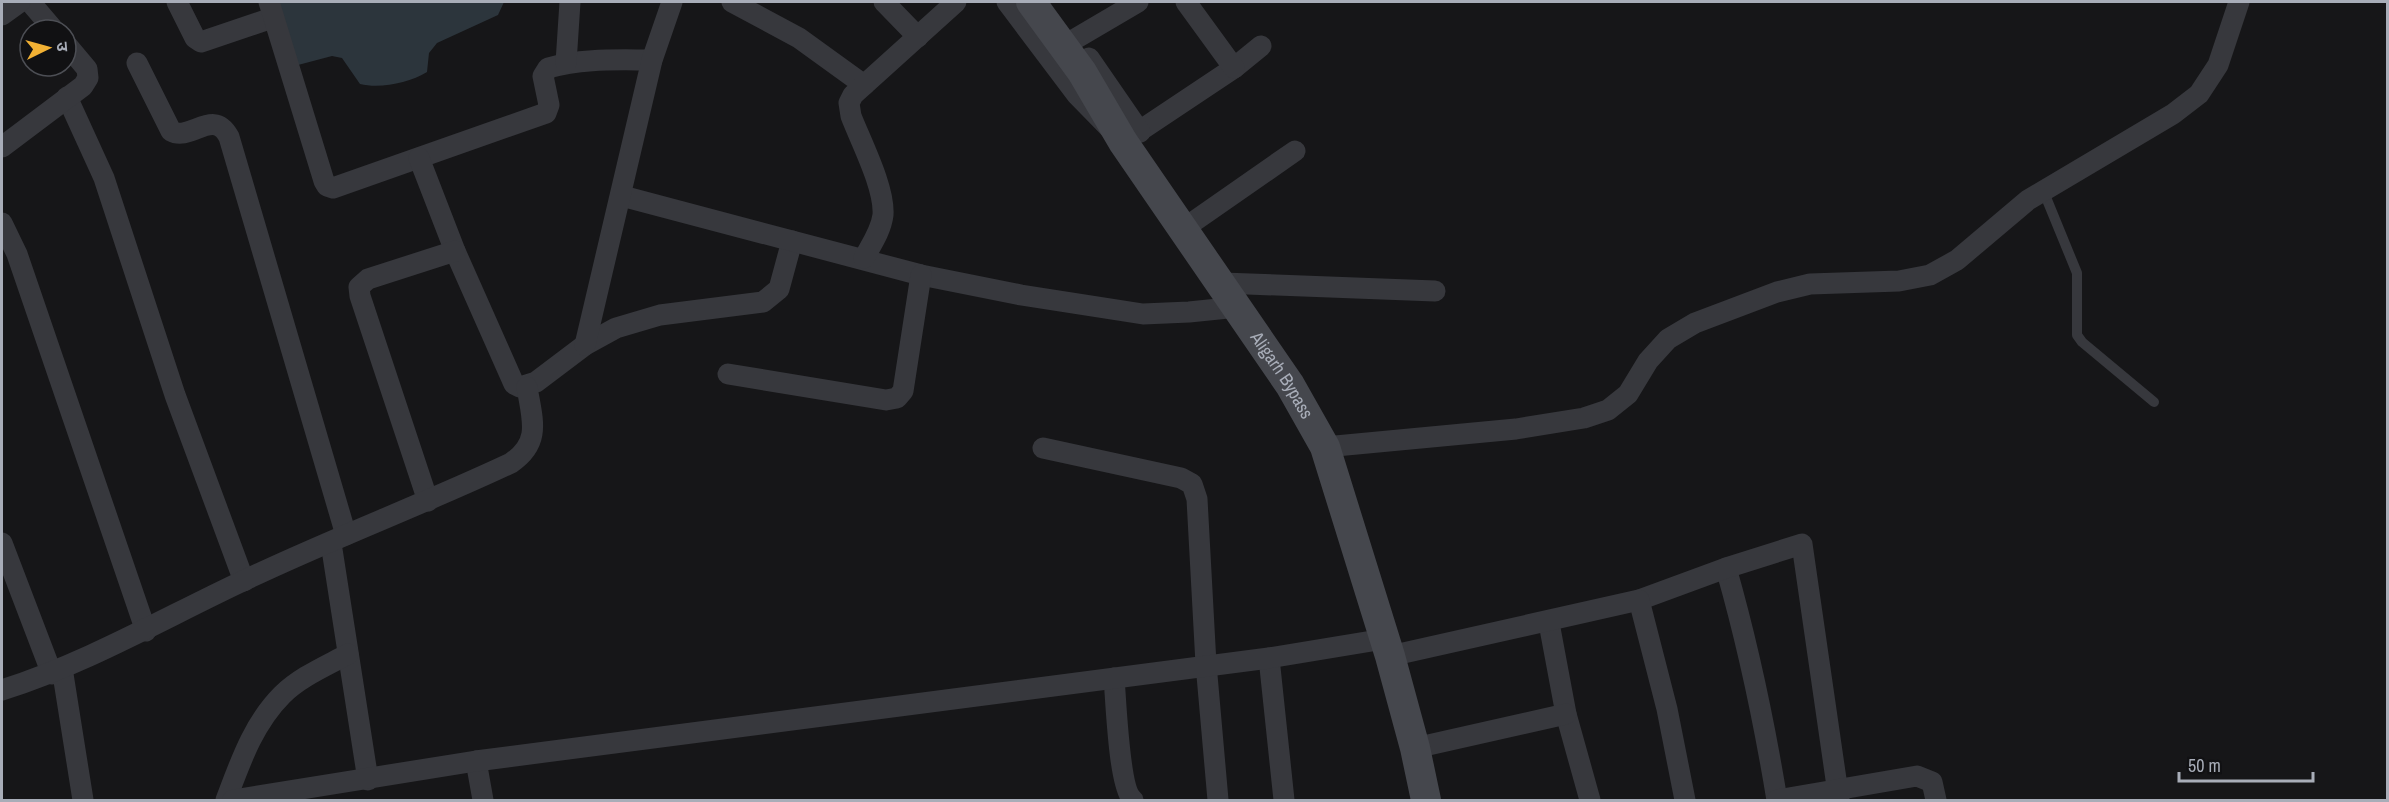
<svg xmlns="http://www.w3.org/2000/svg" width="2389" height="802" viewBox="0 0 2389 802" font-family="'Archivo Narrow','Noto Sans Devanagari',sans-serif">
<rect width="100%" height="100%" fill="#161618"/>
<path fill="#2c353c" d="M 276,2 L 504,2 L 498,15 L 437,43 L 429,53 L 427,72 C 409,83 380,89 360,84 L 342,58 L 332,56 L 298,65 Z"/>
<g fill="none" stroke-linecap="round" stroke-linejoin="round">
<polyline stroke="#37383d" stroke-width="10" points="2043,190 2077,273 2077,335 2082,342 2154,402"/>
<g stroke="#37383d" stroke-width="21">
<polyline points="30,2 54,30"/>
<polyline points="177,2 195,38 201,42 272,18"/>
<path d="M 269,2 L 324,181 L 327,186 L 333,188 L 546,113 L 549,105 L 543,76 L 548,68 C 582,58 617,60 652,60"/>
<polyline points="732,2 799,38 864,85"/>
<polyline points="884,2 918,37"/>
<polyline points="1007,2 1077,95 1123,142 1234,68 1261,46"/>
<polyline points="1186,2 1234,68"/>
<polyline points="2,15 20,2"/>
<polyline points="1075,39 1138,2"/>
<polyline points="1089,58 1140,132"/>
<path d="M 137,63 L 171,131 C 191,142 213,107 229,137 L 346,535"/>
<polyline points="566,63 570,2"/>
<polyline points="67,97 104,178 175,395 244,581"/>
<polyline points="2,147 83,86 88,78 87,69 66,44"/>
<polyline points="419,158 455,251 514,384 520,387 536,382 585,345 616,328 660,315 763,302 779,289 792,241"/>
<polyline points="622,196 921,275 1021,295 1143,314 1189,312 1238,307"/>
<polyline points="2,223 17,254 146,631"/>
<polyline points="1183,229 1295,151"/>
<path d="M 864,258 C 871,245 881,231 883,215 C 885,188 861,142 851,116 L 849,103 L 853,95 L 956,2"/>
<polyline points="1222,283 1435,291"/>
<polyline points="585,345 652,60 672,2"/>
<polyline points="728,374 886,400 897,398 903,391 921,275"/>
<polyline points="1325,447 1516,429 1584,418 1608,410 1628,394 1648,361 1668,339 1695,323 1777,292 1810,284 1899,281 1930,275 1957,260 2028,200 2173,114 2199,94 2218,65 2239,2"/>
<polyline points="1043,448 1181,478 1192,484 1197,499 1206,664 1218,800"/>
<polyline points="428,501 360,296 359,287 368,279 455,251"/>
<polyline points="2,543 52,674"/>
<polyline points="331,543 368,780"/>
<path d="M 1726,568 C 1748,645 1764,721 1777,800"/>
<polyline points="1639,600 1726,568 1802,544 1839,800"/>
<polyline points="1549,623 1566,714 1590,800"/>
<polyline points="1390,656 1639,600 1667,709 1685,800"/>
<polyline points="1269,658 1284,800"/>
<polyline points="62,668 83,800"/>
<path d="M 1114,678 C 1116,700 1119,789 1133,800"/>
<path d="M 2,690 C 87,663 164,618 245,580 C 333,538 424,504 511,463 C 542,442 532,419 527,387"/>
<polyline points="1415,748 1566,714"/>
<polyline points="476,761 483,800"/>
<path d="M 226,800 C 240,763 253,724 282,695 C 300,677 326,666 348,654"/>
<polyline points="233,800 476,761 1269,658 1384,639"/>
<polyline points="1777,800 1917,776 1932,782 1936,800"/>
</g>
<path stroke="#45474d" stroke-width="30" id="s1" d="M 1031,2 L 1082,72 L 1123,142 L 1290,385 L 1325,447 L 1390,656 L 1415,748 L 1426,800"/>
</g>
<g text-anchor="middle" stroke-width="4.5" stroke-linejoin="round" paint-order="stroke">
<g font-size="18" fill="#a8adb8" stroke="#111113">
<text dy="6" stroke="none"><textPath href="#s1" startOffset="450">Aligarh Bypass</textPath></text>
</g>
</g>
<rect width="2389" height="802" fill="none" stroke="#a8adb8" stroke-width="6"/>
<g transform="translate(48 48) rotate(85)"><circle r="28" fill="#111113" stroke="#4d4f55" stroke-width="1.5"/>
<path d="M0-4.5L10 22L0 15L-10 22Z" fill="#f2b134"/>
<text y="-9" font-size="16" font-weight="bold" text-anchor="middle" fill="#a8adb8">उ</text>
</g>
<path d="M2179 772v9h134v-9" fill="none" stroke="#a8adb8" stroke-width="3"/>
<text x="2188" y="772" font-size="18" fill="#a8adb8" stroke="#111113" stroke-width="4.5" paint-order="stroke">50 m</text>
</svg>
